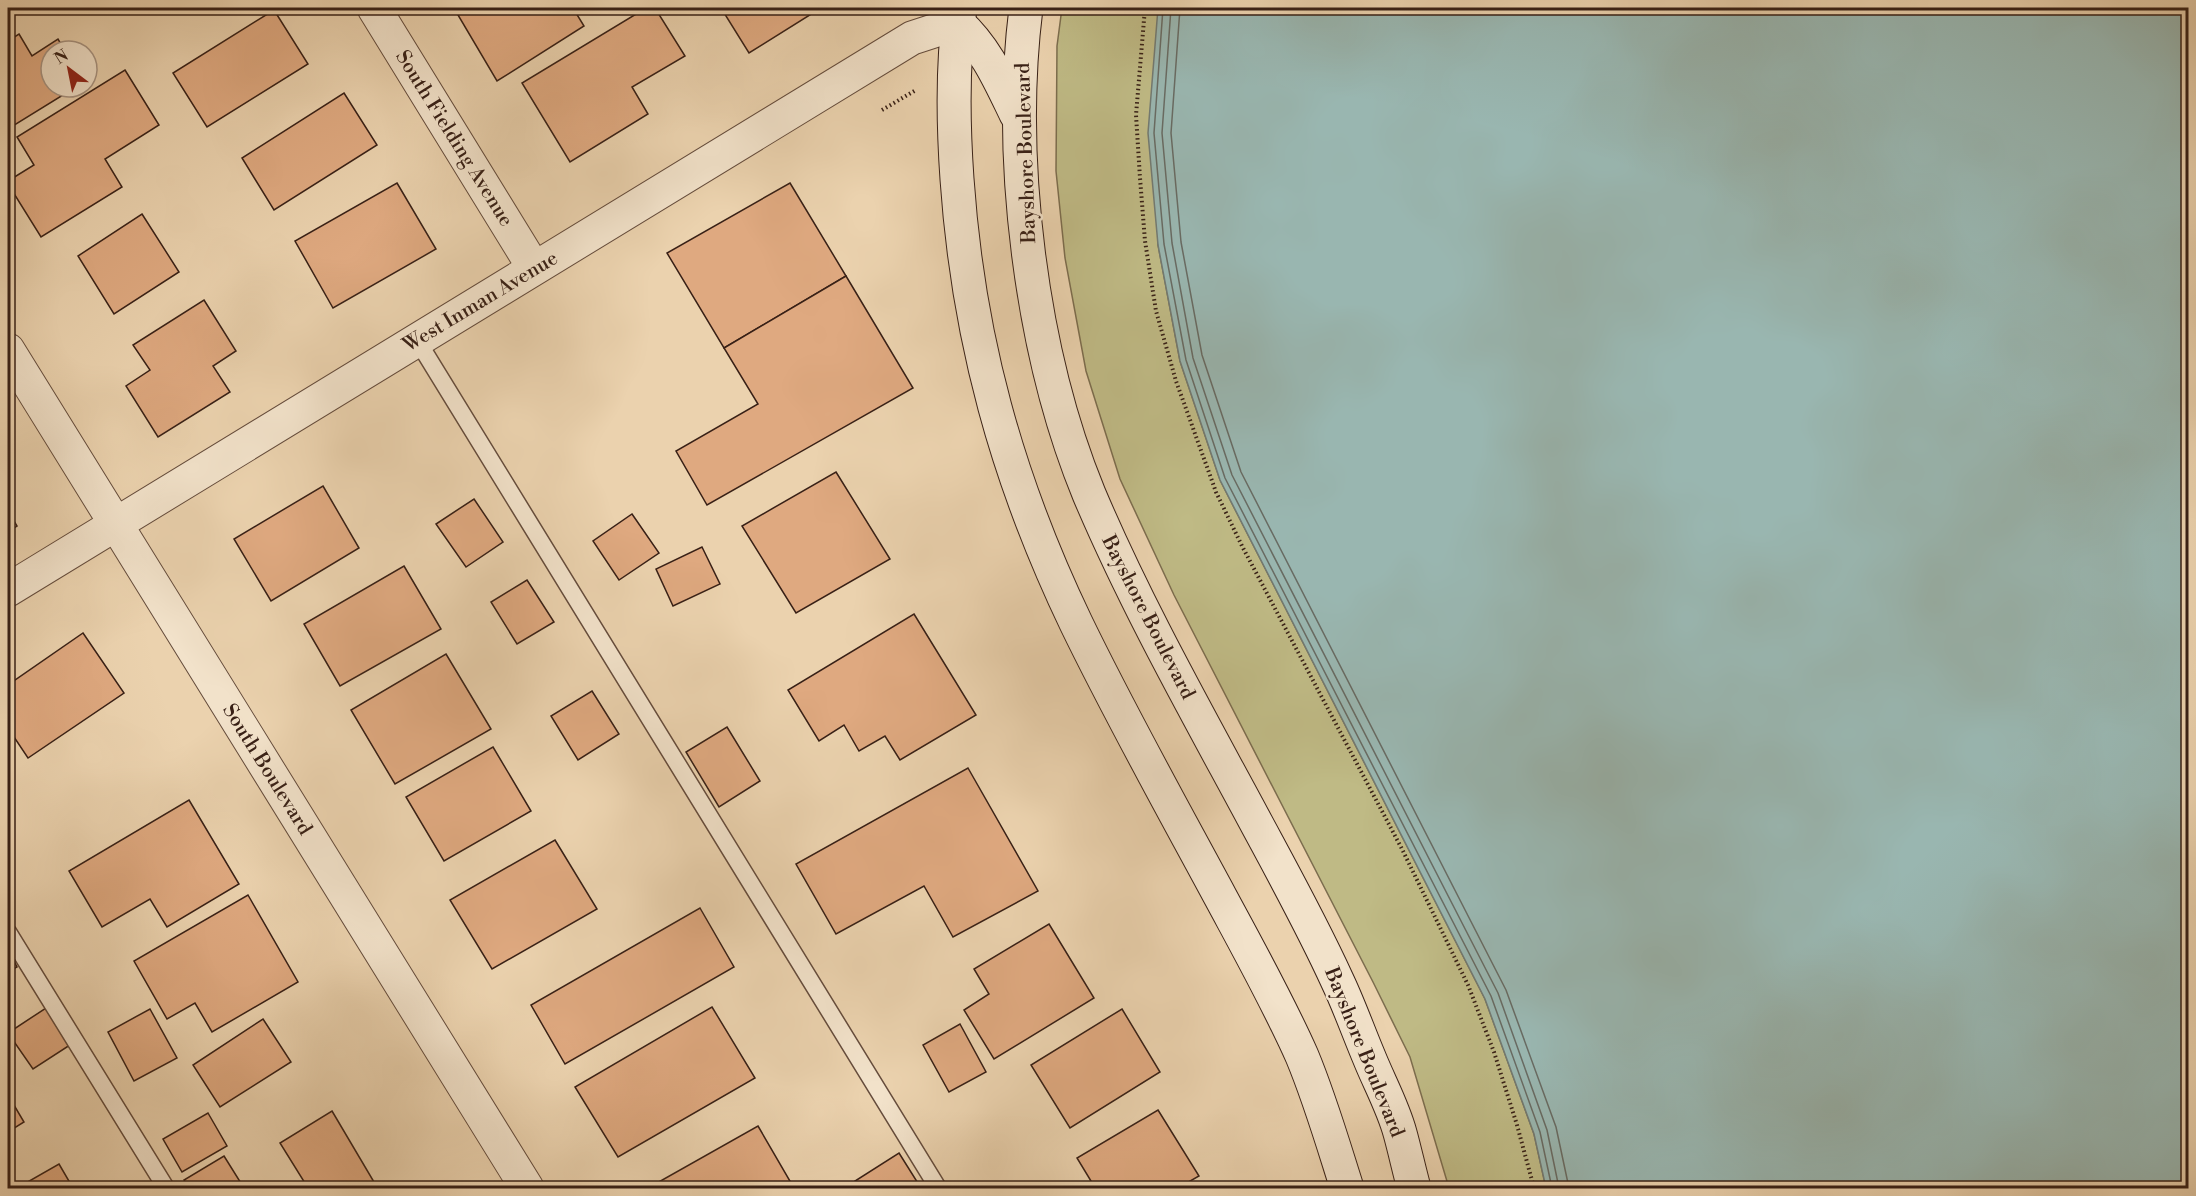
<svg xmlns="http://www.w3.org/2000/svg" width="2196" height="1196" viewBox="0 0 2196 1196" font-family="'Libre Bodoni',serif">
<rect width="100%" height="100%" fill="#ebd2ae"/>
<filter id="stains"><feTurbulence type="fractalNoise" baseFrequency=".00333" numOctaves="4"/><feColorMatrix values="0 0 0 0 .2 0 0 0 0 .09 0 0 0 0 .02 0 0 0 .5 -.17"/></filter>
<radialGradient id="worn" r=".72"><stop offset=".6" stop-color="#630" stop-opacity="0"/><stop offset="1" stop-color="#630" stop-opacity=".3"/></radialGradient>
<polygon fill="#bfba85" stroke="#7c6d4e" stroke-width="1.5" points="1062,8 1158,8 1158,245 1180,361 1220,480 1485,999 1534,1134 1546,1188 1449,1188 1410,1057 1373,982 1174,595 1120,479 1086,371 1065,258 1056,171 1057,46"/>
<polygon fill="#99b6b0" stroke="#727a72" stroke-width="1.5" points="1158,8 2188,8 2188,1188 1546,1188 1534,1134 1485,999 1220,480 1180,361 1158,245 1148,133"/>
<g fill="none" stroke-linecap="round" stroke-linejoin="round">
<g stroke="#686b63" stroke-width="1.5">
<polyline points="1163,8 1154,133 1164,244 1186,360 1225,478 1491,996 1540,1132 1552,1188"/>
<polyline points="1171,8 1162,133 1172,243 1193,358 1232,475 1498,993 1547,1130 1559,1188"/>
<polyline points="1180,8 1171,133 1181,242 1202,355 1241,472 1506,990 1556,1127 1569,1188"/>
</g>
</g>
<g fill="#dfa980" stroke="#382016" stroke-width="1.5">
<polygon points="470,8 573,8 584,26 497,81 458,15"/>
<polygon points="646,8 655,8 685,56 632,87 648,114 570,162 522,83"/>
<polygon points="721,8 821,8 749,53"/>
<polygon points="274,10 308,64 207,127 173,73"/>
<polygon points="19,34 32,56 58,39 65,51 51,51 51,87 76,87 8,129 8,41"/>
<polygon points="125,70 159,125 105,159 122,187 41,237 8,184 8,181 34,165 17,137"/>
<polygon points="344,93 377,145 274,210 242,158"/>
<polygon points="397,183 436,249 333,308 295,241"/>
<polygon points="790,183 846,276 724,348 667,253"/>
<polygon points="142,214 179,272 114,314 78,256"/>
<polygon points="846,276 913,388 707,505 676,451 758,404 724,348"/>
<polygon points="204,300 236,351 213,366 230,392 158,437 126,386 150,370 133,345"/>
<polygon points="836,472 890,559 796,613 742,526"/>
<polygon points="323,486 359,548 271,601 234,539"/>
<polygon points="474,499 503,542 466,567 436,524"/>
<polygon points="8,511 17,526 8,532"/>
<polygon points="632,514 659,553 619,580 593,541"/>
<polygon points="702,547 720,584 673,606 656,569"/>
<polygon points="404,566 441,629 340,686 304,624"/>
<polygon points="527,580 554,622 517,644 491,602"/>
<polygon points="914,614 976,715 900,760 885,736 859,751 844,725 819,741 788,690"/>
<polygon points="83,633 124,693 28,758 8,728 8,685"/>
<polygon points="446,654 491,729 395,784 351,710"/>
<polygon points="592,691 619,734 578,760 551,716"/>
<polygon points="727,727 760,781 719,807 686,752"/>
<polygon points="493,747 531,811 444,861 406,797"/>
<polygon points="968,768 1038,891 953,937 924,886 836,934 796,864"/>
<polygon points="189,800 239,884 167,927 150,899 102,927 69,871"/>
<polygon points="555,840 597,909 492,969 450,900"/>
<polygon points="248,895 298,982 212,1032 195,1003 167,1019 134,961"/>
<polygon points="700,908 734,967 565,1064 531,1005"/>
<polygon points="1049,924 1094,998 994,1059 964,1010 989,994 974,969"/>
<polygon points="8,949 17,967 8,972"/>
<polygon points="712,1007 755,1078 618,1157 575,1087"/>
<polygon points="46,1008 70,1045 33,1069 8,1033"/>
<polygon points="150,1009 177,1058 134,1081 108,1032"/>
<polygon points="1122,1009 1160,1072 1070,1128 1031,1065"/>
<polygon points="263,1019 291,1062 220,1107 193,1065"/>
<polygon points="960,1024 986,1072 949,1092 923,1045"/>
<polygon points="8,1095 24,1122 8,1132"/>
<polygon points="1158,1110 1199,1176 1178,1188 1078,1188 1091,1181 1077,1158"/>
<polygon points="332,1111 374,1182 363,1188 308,1188 280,1143"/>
<polygon points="208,1113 227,1146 182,1172 163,1139"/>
<polygon points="758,1126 794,1188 648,1188"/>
<polygon points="899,1153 921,1188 859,1188 855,1181"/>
<polygon points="224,1156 244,1188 189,1188 184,1180"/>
<polygon points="59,1164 73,1188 17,1188"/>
</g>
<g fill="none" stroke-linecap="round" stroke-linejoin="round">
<defs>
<g id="service">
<polyline points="417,340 938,1188"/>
<polyline points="8,932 166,1188"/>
</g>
<g id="minor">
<polyline points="374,8 534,268"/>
<polyline points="8,350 527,1188"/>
<polyline points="8,590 912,38 958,23"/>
</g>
<g id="secondary">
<path d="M 960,8 C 952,64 953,122 957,179 C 968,338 1007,479 1076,623 C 1121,716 1172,807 1221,898 C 1249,950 1278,1002 1302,1056 C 1320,1099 1333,1144 1347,1188"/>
<path d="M 1026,8 C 1007,159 1031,353 1089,494 C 1136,605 1196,711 1253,817 C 1282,871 1312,925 1337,980 C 1349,1005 1358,1031 1369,1057 C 1379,1082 1393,1107 1400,1133 C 1405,1151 1409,1170 1414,1188"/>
<path d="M 958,23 C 986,48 1000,81 1016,114"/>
</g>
</defs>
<use href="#service" stroke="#654c3c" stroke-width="19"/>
<use href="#minor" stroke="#654c3c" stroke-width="35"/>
<use href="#secondary" stroke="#382016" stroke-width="35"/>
<g stroke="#382016" stroke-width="4" stroke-dasharray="1.5 3" stroke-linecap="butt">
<polyline points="1145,8 1136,115 1140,178 1145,241 1156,311 1176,381 1216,492 1242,546 1402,849 1468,985 1494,1052 1517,1125 1534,1188"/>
<polyline points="882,110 916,90"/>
</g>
<use href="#service" stroke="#f2e2ca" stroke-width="16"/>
<use href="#minor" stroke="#f2e2ca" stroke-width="33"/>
<use href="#secondary" stroke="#f2e2ca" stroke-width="33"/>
</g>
<g text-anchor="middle" stroke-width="5" stroke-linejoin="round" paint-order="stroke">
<g font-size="20" fill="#382016" stroke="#f2e2ca">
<text transform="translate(455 138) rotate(58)" y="7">South Fielding Avenue</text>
<text transform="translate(1025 153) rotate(-92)" y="7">Bayshore Boulevard</text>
<text transform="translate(480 301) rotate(-31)" y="7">West Inman Avenue</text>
<text transform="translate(1149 617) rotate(63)" y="7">Bayshore Boulevard</text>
<text transform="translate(268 769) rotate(58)" y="7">South Boulevard</text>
<text transform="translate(1365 1052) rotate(68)" y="7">Bayshore Boulevard</text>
</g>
</g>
<rect width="2196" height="1196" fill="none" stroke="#ebd2ae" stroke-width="30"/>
<rect x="9" y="9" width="2178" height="1178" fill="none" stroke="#382016" stroke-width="3"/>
<rect x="15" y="15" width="2166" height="1166" fill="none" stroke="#382016" stroke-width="1.5"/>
<g transform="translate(69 69) rotate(328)"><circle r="28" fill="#f2e2ca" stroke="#a89482" stroke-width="1.5"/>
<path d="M0-4.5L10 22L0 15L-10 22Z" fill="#8f2418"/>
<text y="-9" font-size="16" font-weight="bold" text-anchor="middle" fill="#382016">N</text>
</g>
<rect width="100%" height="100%" filter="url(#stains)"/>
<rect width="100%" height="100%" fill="url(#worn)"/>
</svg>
